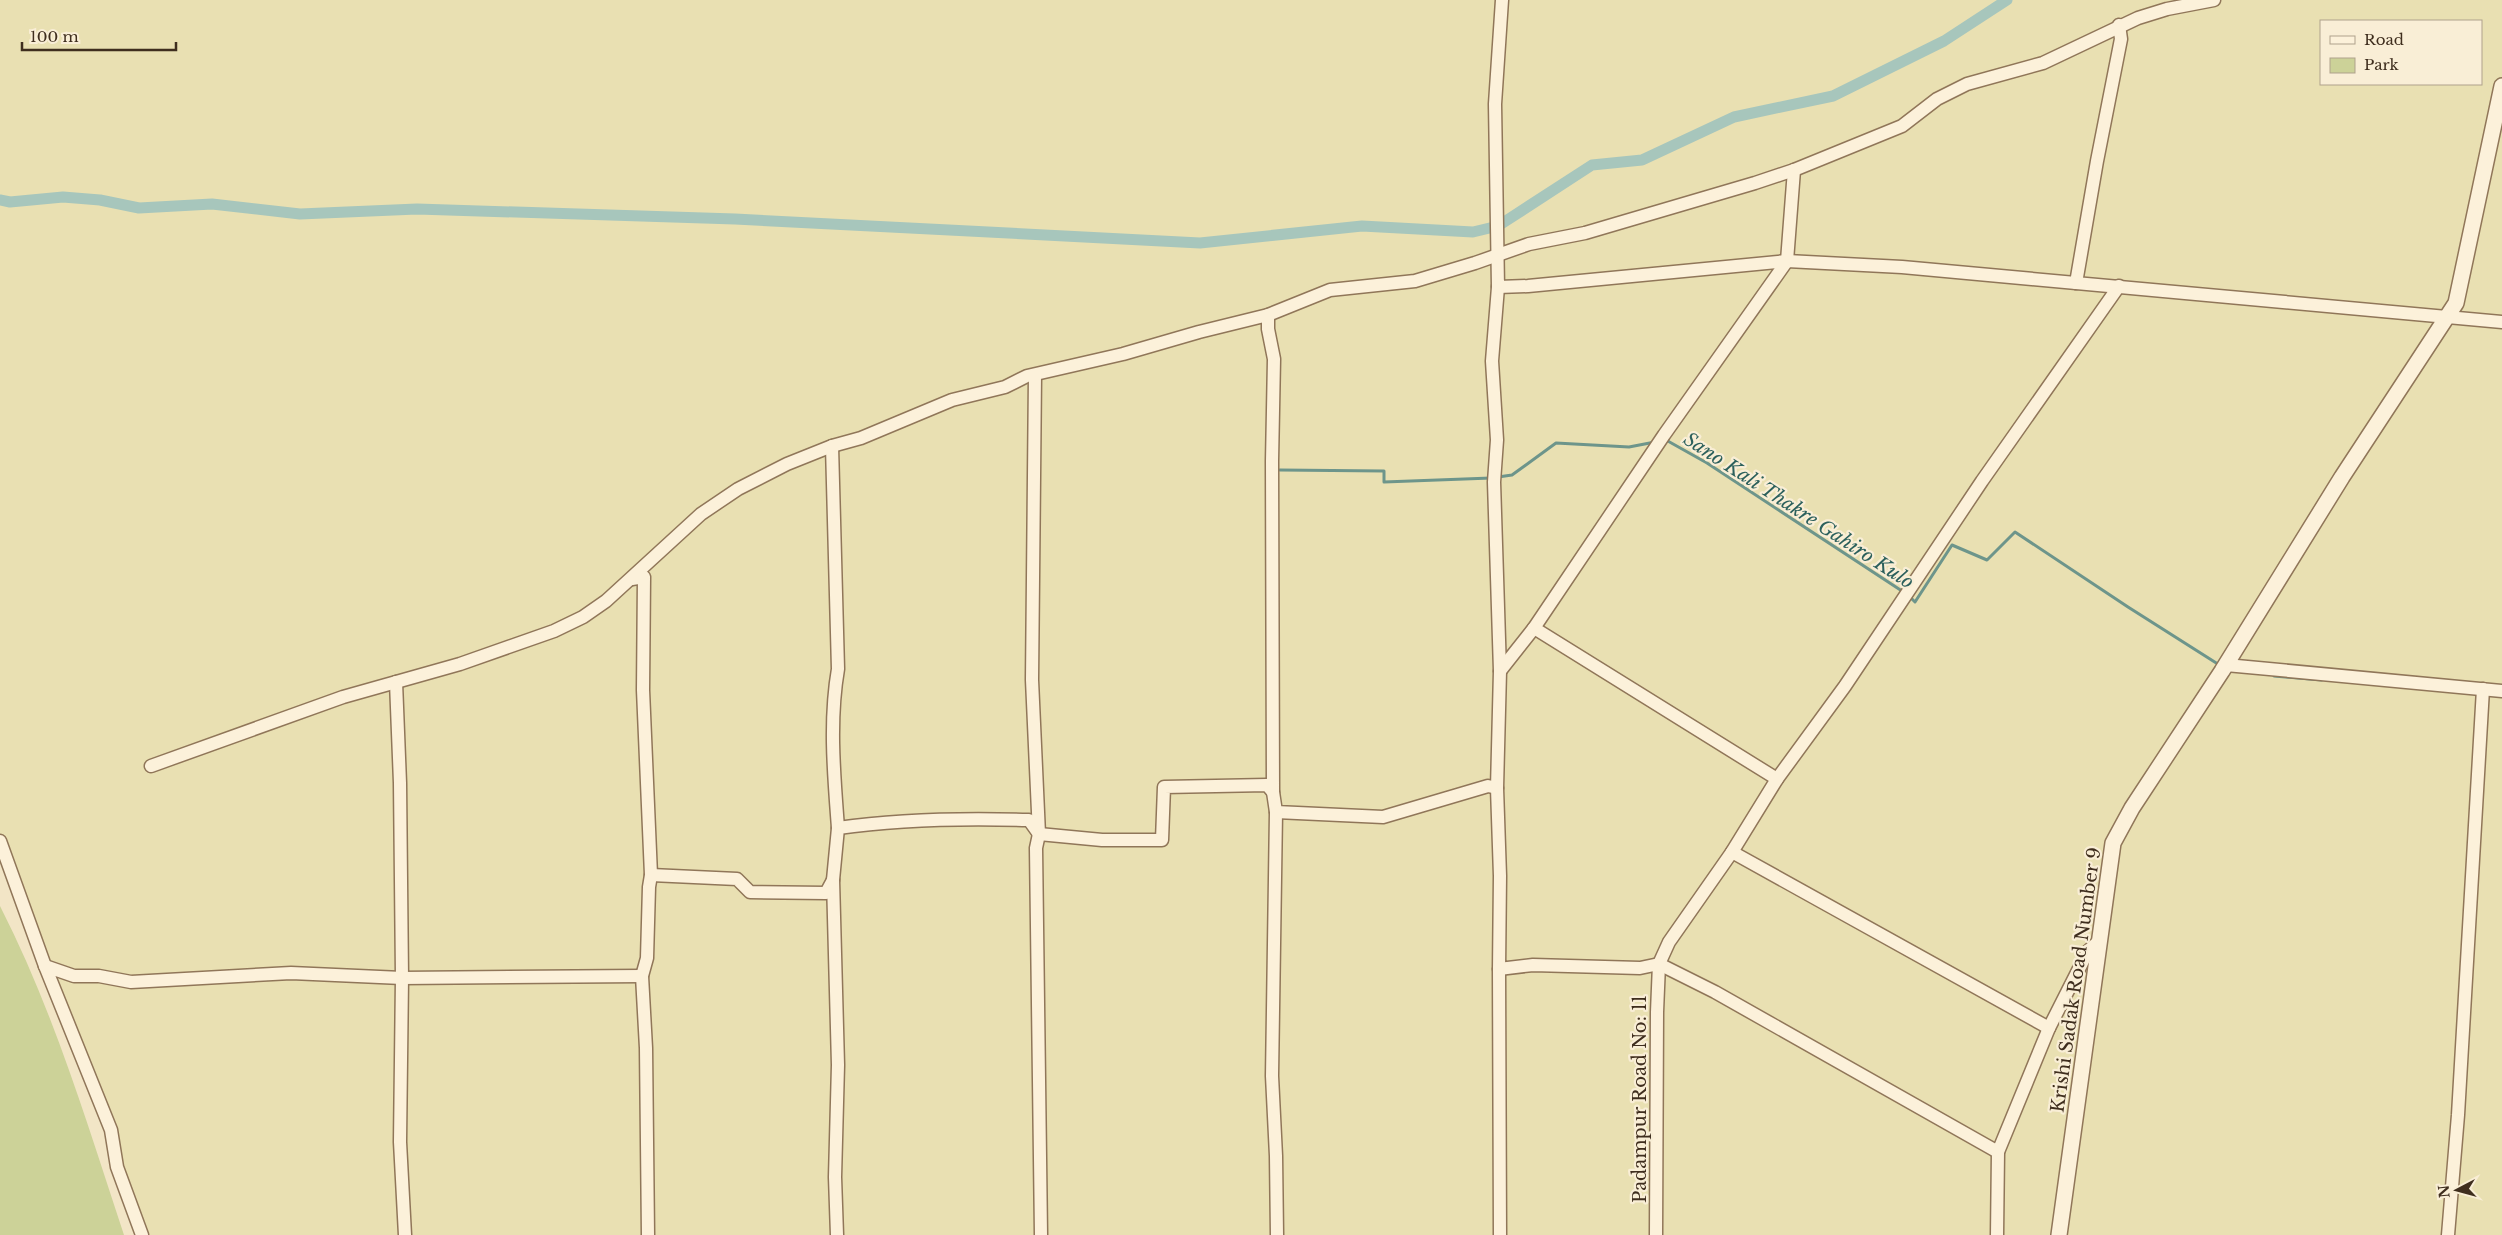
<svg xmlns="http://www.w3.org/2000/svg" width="2502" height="1235" viewBox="0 0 2502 1235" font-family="'Libre Baskerville',serif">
<rect width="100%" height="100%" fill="#f2e5c6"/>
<path fill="#e9e0b2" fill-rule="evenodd" d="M 0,0 L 2502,0 L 2502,1235 L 142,1235 L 111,1130 L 0,841 ZM 2321,21 L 2481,21 L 2481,84 L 2321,84 Z"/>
<path fill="#ccd298" d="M 0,906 C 54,1012 87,1123 124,1235 L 0,1235 Z"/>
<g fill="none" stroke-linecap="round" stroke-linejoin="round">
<g stroke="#6d958b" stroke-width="3">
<polyline points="1666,440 1707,463 1905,593"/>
<polyline points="1280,470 1384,471 1384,482 1491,478"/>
<polyline points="1498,477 1512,475 1556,443 1629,447 1655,442"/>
<polyline points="1910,597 1915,602 1952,545 1987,560 2015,532 2128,607 2221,666"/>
<polyline points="2274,676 2322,680"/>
</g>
<polyline stroke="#a7c6bc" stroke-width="11" points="0,200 10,202 63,197 100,200 139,208 212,204 300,214 417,209 735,219 1200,243 1362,226 1473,232 1498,226 1592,165 1642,160 1734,117 1833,96 1944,41 2007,0"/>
<defs>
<g id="minor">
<polyline points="1502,0 1495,104 1498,287 1528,286 1787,261 1902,267 2502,322"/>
<polyline points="2076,283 2097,161 2121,39 2119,25"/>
<polyline points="1268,315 1268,329 1274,359 1272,461 1273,792 1276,812 1383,817 1488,786 1497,788 1500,876 1499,969 1533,965 1640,968 1659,964 1715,992 1998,1152"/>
<polyline points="1035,375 1032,680 1039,834 1036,848 1041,1235"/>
<path d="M 832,446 L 838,669 C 829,721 834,775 838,828"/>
<polyline points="632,579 644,577 643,690 651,875 649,887 647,958 642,976 646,1048 648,1235"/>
<polyline points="1534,628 1777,779"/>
<polyline points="2226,665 2502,691"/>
<polyline points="1500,671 1534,628 1664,435 1787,261 1794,170"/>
<polyline points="396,682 400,783 402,978 400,1142 405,1235"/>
<polyline points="151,766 343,697 460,664 554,631 583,617 606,601 701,514 738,489 787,464 832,446 861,438 952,400 1005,387 1027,376 1123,354 1199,332 1268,315 1330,290 1415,281 1475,263 1529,244 1585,233 1755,183 1794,170 1902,126 1937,99 1967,84 2043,63 2138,18 2167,9 2214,0"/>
<polyline points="1497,788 1500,671 1494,482 1497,440 1492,361 1498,287"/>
<polyline points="1276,812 1272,1076 1276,1156 1277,1235"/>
<polyline points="0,841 45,966 111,1130 117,1167 142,1235"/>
<polyline points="1732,852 2049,1028"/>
<polyline points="651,875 737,879 750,892 826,893 833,880"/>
<polyline points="45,966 74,976 99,976 131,982 291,973 402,978 642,976"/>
<polyline points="1499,969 1500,1235"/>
<path d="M 837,1235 L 835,1177 L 838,1065 L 833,880 L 838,828 C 900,819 966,818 1029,820 L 1039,834 L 1102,840 L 1162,840 L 1164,787 L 1267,785 L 1273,792"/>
<polyline points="1656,1235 1657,1012 1659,964 1669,942 1732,852 1777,779 1845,686 1982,481 2119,286"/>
<polyline points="1997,1235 1998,1152 2049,1028 2088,951 2099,941"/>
<polyline points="2448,1235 2458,1115 2483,689"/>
</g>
<polyline id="tertiary" points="2059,1235 2113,843 2132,808 2222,671 2342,477 2456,303 2502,86"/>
</defs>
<use href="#minor" stroke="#907659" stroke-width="15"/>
<use href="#tertiary" stroke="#907659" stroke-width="18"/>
<use href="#minor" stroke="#fcf1da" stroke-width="12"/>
<use href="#tertiary" stroke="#fcf1da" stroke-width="15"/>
</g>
<g text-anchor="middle" stroke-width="4.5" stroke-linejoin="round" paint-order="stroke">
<g font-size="18" fill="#3f2e1e" stroke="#f9eed6">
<text transform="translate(2076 980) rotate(-82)" y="6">Krishi Sadak Road Number 9</text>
<text transform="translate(1640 1099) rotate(-90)" y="6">Padampur Road No: 11</text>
</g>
<g font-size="19" font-style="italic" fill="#2c605c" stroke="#f9eed6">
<text transform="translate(1799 510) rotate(33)" y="7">Sano Kali Thakre Gahiro Kulo</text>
</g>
</g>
<rect x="2320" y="20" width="162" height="65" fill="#f9eed6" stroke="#afa18c"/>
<rect x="2330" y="36" width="25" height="8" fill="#fcf1da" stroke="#afa18c"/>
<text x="2364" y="45" font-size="15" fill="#3f2e1e">Road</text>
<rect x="2330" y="58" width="25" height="15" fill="#ccd298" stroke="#afa18c"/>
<text x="2364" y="70" font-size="15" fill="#3f2e1e">Park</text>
<g transform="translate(2457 1190) rotate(264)" stroke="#f9eed6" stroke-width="4" paint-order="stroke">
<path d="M0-4L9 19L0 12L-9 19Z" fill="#3f2e1e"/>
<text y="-8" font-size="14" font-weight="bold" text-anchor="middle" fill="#3f2e1e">N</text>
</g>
<path d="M22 42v8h154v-8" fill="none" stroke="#3f2e1e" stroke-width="2.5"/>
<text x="30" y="42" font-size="15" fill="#3f2e1e" stroke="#f9eed6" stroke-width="4" paint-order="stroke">100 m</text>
</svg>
